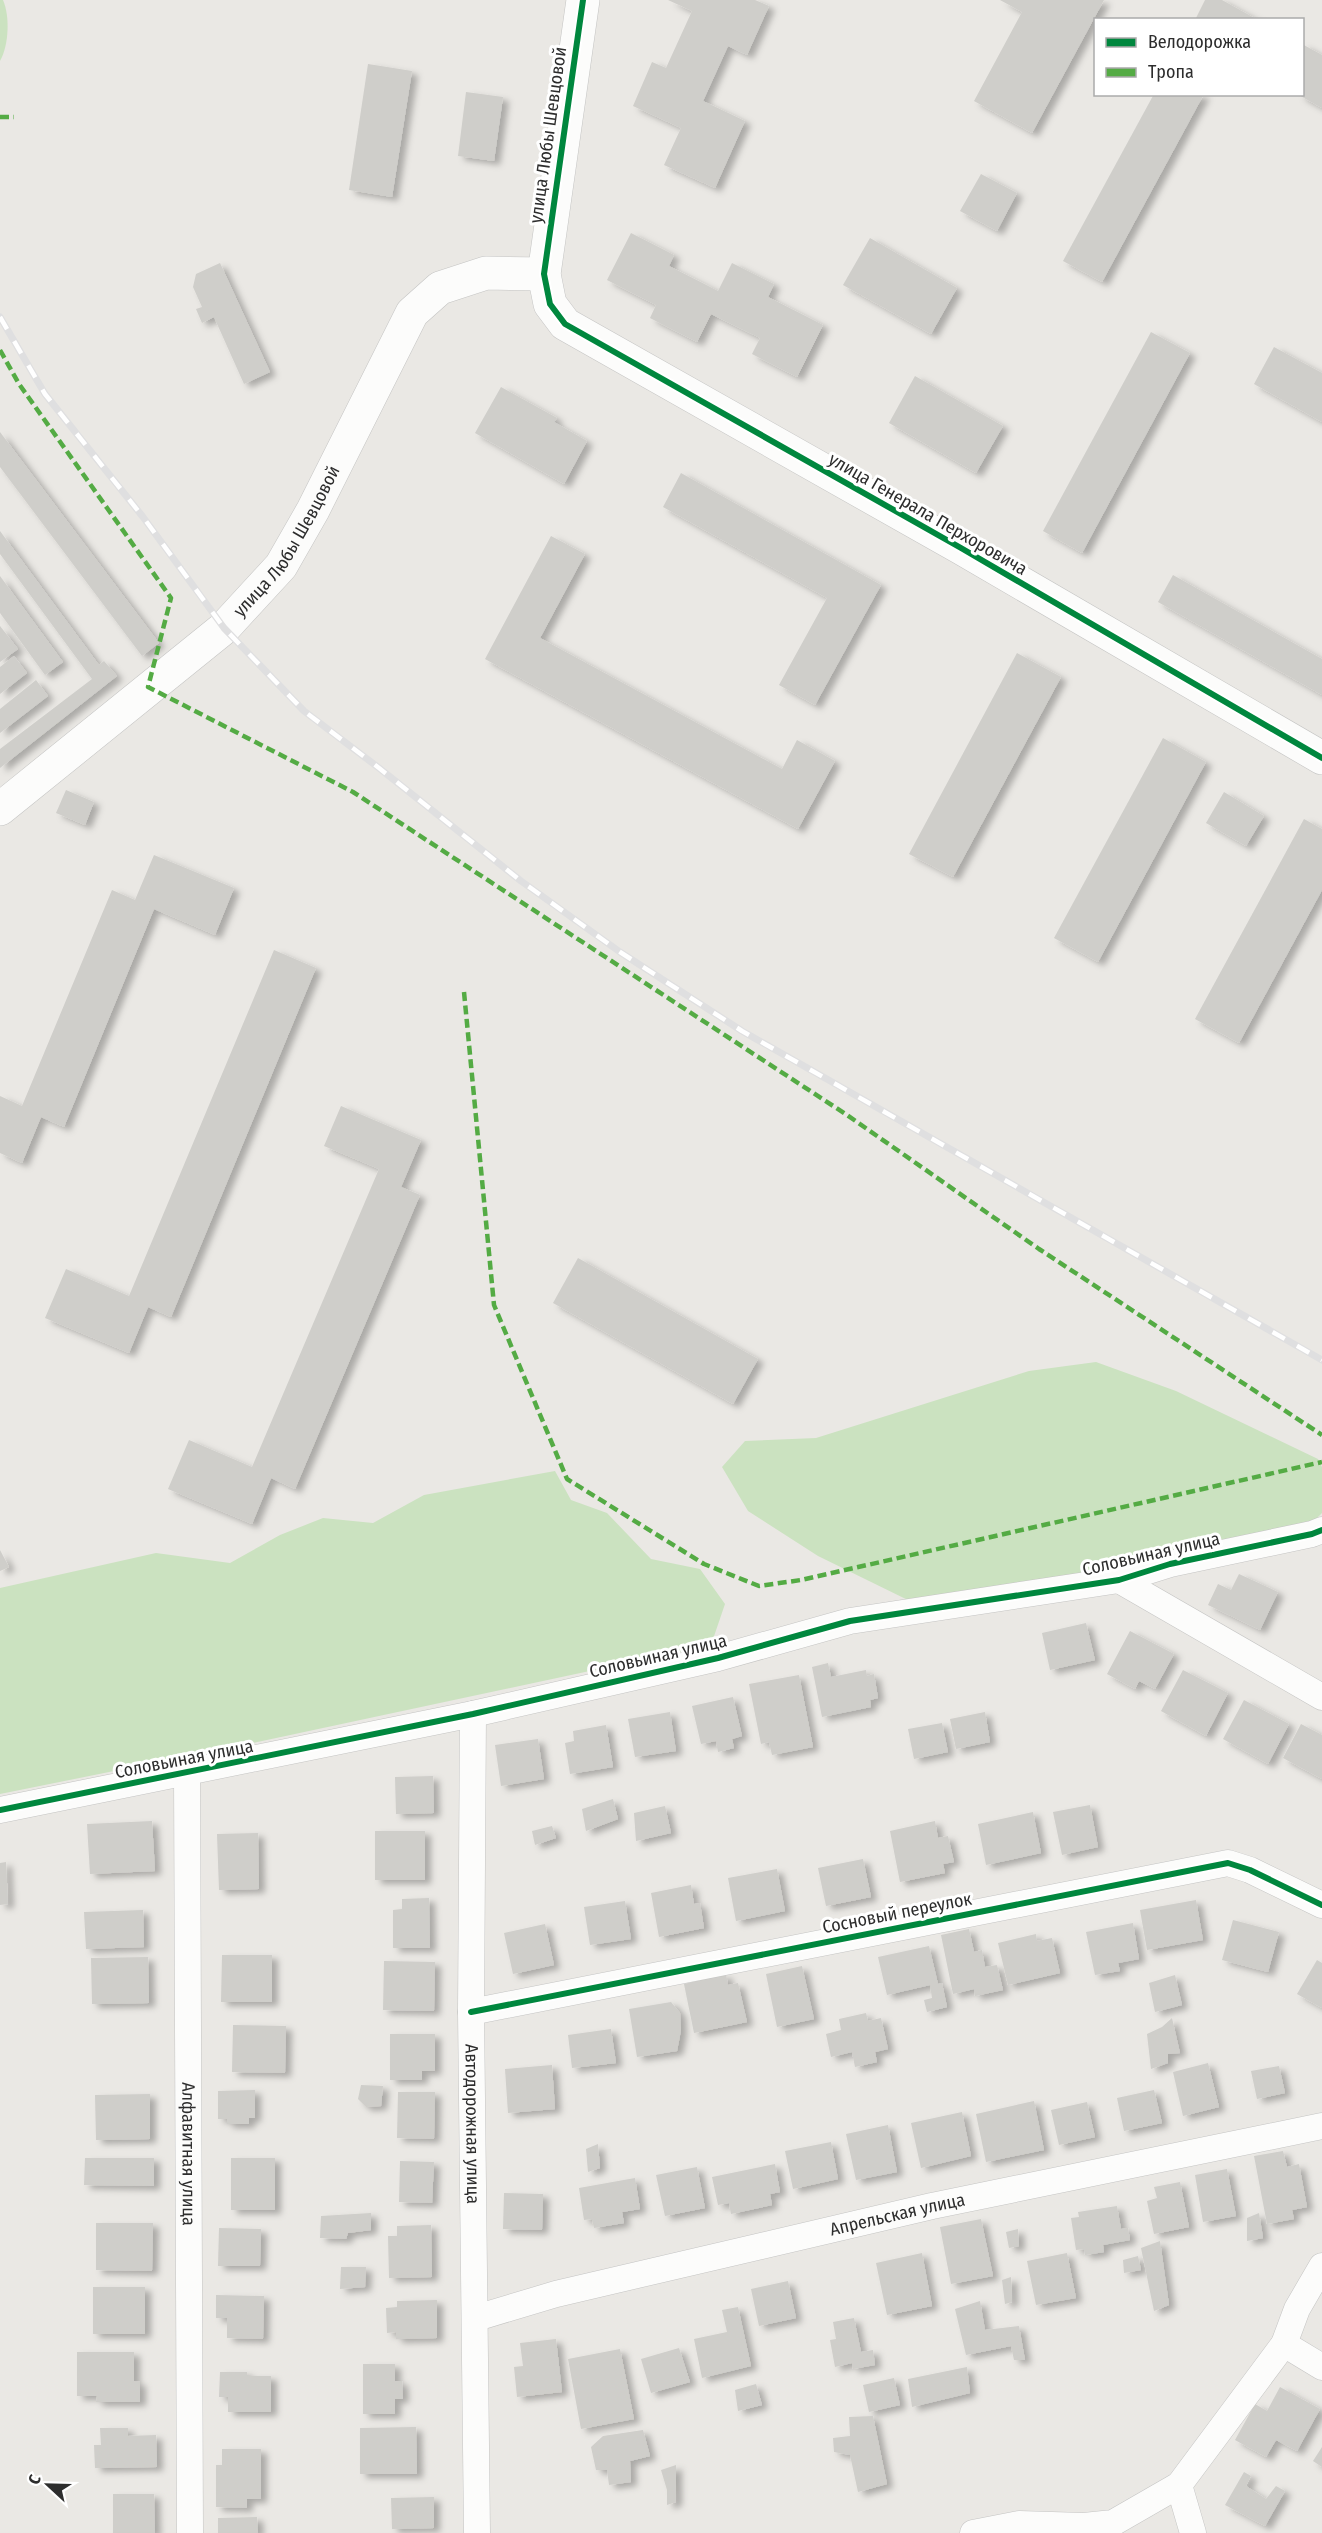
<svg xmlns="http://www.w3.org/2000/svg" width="1322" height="2533" viewBox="0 0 1322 2533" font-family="'Fira Sans Condensed',sans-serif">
<defs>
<filter id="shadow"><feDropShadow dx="6" dy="4" stdDeviation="3" flood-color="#0004"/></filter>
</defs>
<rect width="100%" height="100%" fill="#eae8e4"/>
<g fill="#cbe2c0">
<path d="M 0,0 L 3,0 C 10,16 9,45 0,61 Z"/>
<polygon points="1096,1362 1176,1391 1318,1459 1322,1467 1322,1513 1308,1527 1152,1563 916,1604 818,1556 748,1511 722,1467 745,1441 816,1438 1029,1371"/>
<polygon points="555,1471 571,1500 607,1513 651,1559 700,1569 725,1604 711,1645 248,1744 0,1794 0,1588 156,1553 230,1563 280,1535 323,1518 373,1523 424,1495"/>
</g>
<g fill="#cfceca" filter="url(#shadow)">
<polygon points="668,0 755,0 769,6 747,55 728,46 703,101 745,121 715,188 664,165 681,128 633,106 652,62 666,68 692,11"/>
<polygon points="1000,0 1104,0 1032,133 974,101 1022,12"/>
<polygon points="1205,0 1222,0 1258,20 1195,20"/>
<polygon points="1302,44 1322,55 1322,108 1297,94 1302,94"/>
<polygon points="368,64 412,71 392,197 349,190"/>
<polygon points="466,92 503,97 494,161 458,156"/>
<polygon points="1154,94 1204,94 1102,282 1063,261"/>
<polygon points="981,174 1017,193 997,231 960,211"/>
<polygon points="631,233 674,255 669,266 718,291 732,263 774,284 768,297 823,325 797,377 752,354 760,338 711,314 697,342 650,318 656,305 607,280"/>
<polygon points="870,238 957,288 931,334 843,285"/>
<polygon points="220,263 270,372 244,384 214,317 202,323 196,309 202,307 193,287 196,274"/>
<polygon points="1151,332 1190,353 1082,553 1043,531"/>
<polygon points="1274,347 1322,373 1322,422 1254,384"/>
<polygon points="915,376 1003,426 976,473 889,423"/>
<polygon points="501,387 557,418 554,422 587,441 564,484 475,433"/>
<polygon points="0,432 159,643 142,656 0,467"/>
<polygon points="681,473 881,585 815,705 779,685 827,598 663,507"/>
<polygon points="0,531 99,665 104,661 117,676 0,768 0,749 92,679 0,554"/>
<polygon points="551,536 585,554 540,638 782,769 797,740 835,761 798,829 485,659"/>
<polygon points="1173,575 1322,659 1322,695 1158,602"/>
<polygon points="0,576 63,662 45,675 0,613"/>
<polygon points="0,626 18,649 0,662"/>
<polygon points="1017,653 1061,677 953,877 909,854"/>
<polygon points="14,656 27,673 0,694 0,667"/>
<polygon points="36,680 48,696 0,733 0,709"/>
<polygon points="1163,738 1206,762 1098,962 1054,938"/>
<polygon points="66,790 94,802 85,825 56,813"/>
<polygon points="1224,792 1264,816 1246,846 1206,823"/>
<polygon points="1304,819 1322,829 1322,890 1239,1043 1195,1019"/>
<polygon points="154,855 234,888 215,935 154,909 64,1127 41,1117 22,1163 0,1153 0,1096 22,1106 112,890 135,900"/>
<polygon points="274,950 316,968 171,1317 148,1307 129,1353 45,1318 66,1269 129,1296"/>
<polygon points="341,1106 421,1140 401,1187 420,1195 295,1489 271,1478 252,1524 168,1489 189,1440 252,1467 379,1169 324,1146"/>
<polygon points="578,1258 758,1359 733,1404 553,1303"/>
<polygon points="0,1550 9,1567 0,1571"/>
<polygon points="1239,1574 1278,1592 1260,1630 1208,1605 1218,1584 1231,1590"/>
<polygon points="1086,1623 1095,1660 1050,1670 1042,1633"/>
<polygon points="1130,1631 1174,1654 1155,1689 1139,1681 1135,1689 1107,1674"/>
<polygon points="828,1663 831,1677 866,1670 867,1676 874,1674 878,1698 870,1700 871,1707 822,1717 812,1667"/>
<polygon points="1183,1670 1228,1693 1206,1736 1161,1711"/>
<polygon points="799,1675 813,1747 772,1755 769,1742 761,1744 749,1684"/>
<polygon points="733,1697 742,1736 732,1739 734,1748 718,1752 716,1741 701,1744 692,1706"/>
<polygon points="1244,1700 1289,1724 1268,1764 1223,1739"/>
<polygon points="670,1712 676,1751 635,1757 628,1719"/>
<polygon points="985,1712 990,1742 956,1749 950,1719"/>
<polygon points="942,1723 948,1752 914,1759 908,1729"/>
<polygon points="1301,1724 1322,1735 1322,1779 1283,1758"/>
<polygon points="606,1725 613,1767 570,1774 565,1743 574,1741 573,1731"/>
<polygon points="538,1739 544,1779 501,1786 495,1745"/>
<polygon points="433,1776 434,1813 396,1814 395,1777"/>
<polygon points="613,1799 618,1819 586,1831 582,1809"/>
<polygon points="1090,1805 1098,1847 1062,1855 1053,1812"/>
<polygon points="665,1806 671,1833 636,1841 634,1813"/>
<polygon points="1033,1812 1041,1853 986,1865 978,1824"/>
<polygon points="152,1821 155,1871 90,1874 87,1824"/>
<polygon points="935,1821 938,1838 948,1836 954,1862 943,1864 945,1873 900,1882 890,1831"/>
<polygon points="552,1826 556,1838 535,1845 532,1831"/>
<rect x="375" y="1831" width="50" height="49"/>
<polygon points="258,1833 259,1889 219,1890 217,1834"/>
<polygon points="863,1859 871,1897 826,1906 818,1868"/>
<polygon points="6,1862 8,1904 0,1905 0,1863"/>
<polygon points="777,1869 785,1911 736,1921 728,1878"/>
<polygon points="691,1885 694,1904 700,1903 704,1928 659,1937 651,1893"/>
<polygon points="429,1898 430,1948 393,1948 393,1910 402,1909 402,1899"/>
<polygon points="1196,1900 1203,1940 1147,1950 1140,1910"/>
<polygon points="625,1901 631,1939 590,1945 584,1907"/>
<polygon points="143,1910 144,1947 86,1949 84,1912"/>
<polygon points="1233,1920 1279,1932 1268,1972 1222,1960"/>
<polygon points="1133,1923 1139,1959 1118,1963 1120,1971 1095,1975 1086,1932"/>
<polygon points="545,1924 554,1965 513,1974 504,1933"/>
<polygon points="969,1929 974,1952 982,1950 985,1967 997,1965 1003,1990 975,1996 974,1989 953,1994 941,1935"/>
<polygon points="1036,1934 1037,1941 1052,1938 1060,1973 1008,1985 998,1943"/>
<polygon points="929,1946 938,1984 942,1983 947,2007 927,2012 924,2000 932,1998 930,1985 887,1995 878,1957"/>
<polygon points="222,1955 272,1955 272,2002 221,2002"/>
<polygon points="148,1957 149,2003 92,2004 91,1958"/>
<polygon points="1317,1960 1322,1963 1322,2008 1297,1994"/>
<polygon points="384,1961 435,1962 434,2011 383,2010"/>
<polygon points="802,1966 814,2019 777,2027 766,1974"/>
<polygon points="726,1974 728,1985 738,1983 747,2022 694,2033 684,1984"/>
<polygon points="1175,1975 1182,2005 1155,2012 1149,1983"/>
<polygon points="671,2002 680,2013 681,2030 677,2051 637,2057 629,2009"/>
<polygon points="866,2013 868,2021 881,2018 888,2049 875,2052 877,2062 855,2067 852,2052 831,2057 826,2034 841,2030 839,2019"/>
<polygon points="1172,2018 1180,2053 1168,2054 1168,2063 1151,2069 1147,2034 1162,2027"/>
<polygon points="233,2025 286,2026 285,2073 232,2072"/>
<polygon points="611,2029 616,2063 572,2068 568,2035"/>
<polygon points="390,2034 435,2034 435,2071 422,2071 422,2080 390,2080"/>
<polygon points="1208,2063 1219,2107 1183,2116 1173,2072"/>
<polygon points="552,2065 555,2109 508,2113 505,2069"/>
<polygon points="1279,2066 1285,2093 1257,2099 1251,2071"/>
<polygon points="361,2085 383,2086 381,2106 366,2107 358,2099"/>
<polygon points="255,2090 255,2118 249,2118 249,2124 227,2124 227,2119 218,2119 218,2091"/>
<polygon points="1154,2090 1162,2123 1124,2131 1117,2098"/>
<polygon points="398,2092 435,2092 434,2139 397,2138"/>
<polygon points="150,2094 150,2139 96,2140 95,2095"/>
<polygon points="1034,2101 1044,2150 986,2162 976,2114"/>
<polygon points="1087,2102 1095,2137 1059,2145 1051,2110"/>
<polygon points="962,2112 971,2156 921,2168 911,2123"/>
<polygon points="888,2125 897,2172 856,2180 846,2134"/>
<polygon points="831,2142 838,2179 793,2189 785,2151"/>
<polygon points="598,2144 600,2168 588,2172 586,2149"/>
<polygon points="1283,2151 1287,2167 1299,2164 1307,2207 1292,2210 1294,2219 1267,2224 1254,2156"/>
<polygon points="85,2158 154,2158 154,2186 84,2185"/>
<rect x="231" y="2158" width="44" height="52"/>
<polygon points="400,2161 434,2162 432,2203 399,2202"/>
<polygon points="775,2164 780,2192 770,2194 772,2205 731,2214 729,2203 718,2205 712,2177"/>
<polygon points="697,2167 705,2208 665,2216 656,2175"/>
<polygon points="1227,2169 1236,2216 1203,2222 1195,2175"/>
<polygon points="635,2178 640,2209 622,2212 624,2223 594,2228 592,2219 584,2220 579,2188"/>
<polygon points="1180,2182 1189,2227 1154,2234 1147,2201 1157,2198 1154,2187"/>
<polygon points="504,2193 543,2194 542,2230 503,2229"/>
<polygon points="1117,2206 1121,2229 1128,2228 1130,2240 1103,2245 1104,2252 1085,2255 1084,2249 1076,2250 1071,2218 1079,2217 1078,2212"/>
<polygon points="371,2213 371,2230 348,2233 346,2239 320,2238 321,2216"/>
<polygon points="1259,2213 1263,2238 1247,2241 1247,2218"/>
<polygon points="981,2219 993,2276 951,2284 940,2227"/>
<polygon points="96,2223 153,2223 152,2271 96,2270"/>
<polygon points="431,2225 432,2277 389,2278 388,2236 397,2236 397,2226"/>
<polygon points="219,2228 261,2229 260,2266 218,2266"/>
<polygon points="1018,2229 1019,2246 1009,2248 1006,2232"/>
<polygon points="1160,2241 1169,2305 1154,2311 1141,2248"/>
<polygon points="922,2253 932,2306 887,2315 876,2263"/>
<polygon points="1067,2253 1076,2298 1036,2305 1027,2261"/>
<polygon points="1138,2256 1141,2270 1124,2273 1123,2260"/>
<polygon points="341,2267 366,2267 365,2287 340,2289"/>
<polygon points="1011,2277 1012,2302 1005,2304 1002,2280"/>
<polygon points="788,2281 796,2318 759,2326 751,2289"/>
<rect x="93" y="2287" width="52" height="47"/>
<polygon points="216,2295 264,2296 263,2339 227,2338 227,2318 216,2318"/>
<polygon points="437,2300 437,2338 396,2339 396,2332 387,2333 386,2308 397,2307 397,2301"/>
<polygon points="980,2301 985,2330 1019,2326 1025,2360 1014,2360 1011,2346 966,2355 955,2309"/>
<polygon points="738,2307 751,2366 702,2378 694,2339 727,2332 722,2310"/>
<polygon points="854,2318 861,2352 873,2350 875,2365 853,2369 852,2363 835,2367 830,2340 836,2339 833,2322"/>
<polygon points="556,2339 562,2392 517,2397 514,2367 523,2366 520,2343"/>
<polygon points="679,2348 690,2382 651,2393 641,2359"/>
<polygon points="620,2349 634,2419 581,2429 568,2359"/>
<polygon points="77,2352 134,2352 134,2381 140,2382 140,2402 96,2402 97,2396 77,2396"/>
<polygon points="363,2364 395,2364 395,2381 402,2381 403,2399 395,2399 395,2414 363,2414"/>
<polygon points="967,2367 970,2393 912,2407 908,2379"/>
<polygon points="220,2372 247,2372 247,2376 271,2376 271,2412 228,2412 228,2397 219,2397"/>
<polygon points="894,2378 900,2405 869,2412 863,2385"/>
<polygon points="756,2384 762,2405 738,2411 735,2390"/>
<polygon points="1280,2387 1320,2409 1297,2451 1276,2440 1266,2457 1235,2440 1255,2404 1267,2411"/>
<polygon points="873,2416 887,2484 858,2492 850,2455 834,2452 833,2438 850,2436 849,2417"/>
<polygon points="416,2427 417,2474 360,2474 360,2428"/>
<polygon points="100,2428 128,2428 128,2436 156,2435 157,2467 95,2468 94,2445 101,2445"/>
<polygon points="643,2430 650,2456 630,2461 631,2482 609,2485 607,2470 596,2470 591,2447 603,2436"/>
<polygon points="1322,2447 1322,2467 1313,2461"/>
<polygon points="222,2449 261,2449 261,2499 247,2499 247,2508 216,2507 216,2465 222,2465"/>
<polygon points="676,2465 676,2502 667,2505 667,2490 661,2470"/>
<polygon points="1244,2472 1251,2476 1246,2486 1266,2499 1276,2486 1285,2491 1265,2526 1225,2505"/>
<polygon points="113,2494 154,2494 155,2533 113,2533"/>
<polygon points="434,2497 434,2528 392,2529 391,2498"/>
<polygon points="257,2517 258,2533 218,2533 218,2518"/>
</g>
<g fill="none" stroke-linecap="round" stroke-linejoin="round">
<defs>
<g id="minor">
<polyline points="1119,1580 1322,1697"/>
<path id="s1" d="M 473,1714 L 471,2012 L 477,2533"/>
<path id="s2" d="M 187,1774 L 190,2533"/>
<polyline points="0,1810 473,1714 718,1658 850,1621 1119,1580 1170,1564 1312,1534 1322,1530"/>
<polyline points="471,2012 1228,1863 1250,1870 1322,1905"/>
<path id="s3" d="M 476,2318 L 556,2294 L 932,2206 L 1322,2126"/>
<polyline points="1284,2344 1322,2367"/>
<polyline points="973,2533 1019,2524 1084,2526 1113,2523 1179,2485"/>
<polyline points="1193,2533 1179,2485 1284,2344 1297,2309 1322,2266"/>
</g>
<g id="tertiary">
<polyline points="583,0 544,274 550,304 565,324 961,548 1322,758"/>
<path id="s4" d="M 0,809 L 224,628 L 281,566 L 313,510 L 412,313 L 440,288 L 486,273 L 544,274"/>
</g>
</defs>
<use href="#minor" stroke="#c4c4c3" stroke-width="27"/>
<use href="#tertiary" stroke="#c4c4c3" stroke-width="34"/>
<use href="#minor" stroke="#fcfcfb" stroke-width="26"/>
<use href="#tertiary" stroke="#fcfcfb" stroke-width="33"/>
<defs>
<polyline id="rail" points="0,317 45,394 143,517 224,628 304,711 379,768 521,881 620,952 742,1031 1322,1360"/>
</defs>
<use href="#rail" stroke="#dfdfe0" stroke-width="7"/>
<use href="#rail" stroke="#fff" stroke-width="4.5" stroke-dasharray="14" stroke-linecap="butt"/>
<g stroke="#54ab44" stroke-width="4.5" stroke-dasharray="9 4.5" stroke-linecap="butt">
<polyline points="0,117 14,117"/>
<polyline points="0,350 19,384 171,598 148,687 353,792 847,1115 1039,1249 1322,1435"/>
<polyline points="464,992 494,1305 567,1479 704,1564 759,1586 801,1580 1322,1462"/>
</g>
<defs>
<g id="cycleway">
<polyline points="583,0 544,274 550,304 565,324 961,548 1322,758"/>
<polyline points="0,1810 473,1714 718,1658 850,1621 1119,1580 1170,1564 1312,1534 1322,1530"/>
<polyline points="471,2012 1228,1863 1250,1870 1322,1905"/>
</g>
</defs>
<use href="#cycleway" stroke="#fff" stroke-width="10"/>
<use href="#cycleway" stroke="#00873e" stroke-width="6"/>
</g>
<g text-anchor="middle" stroke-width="6" stroke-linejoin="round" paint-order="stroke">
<g font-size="18" fill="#2d2d2d" stroke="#fff">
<text transform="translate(548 135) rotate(-82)" y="6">улица Любы Шевцовой</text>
<text transform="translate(928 514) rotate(30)" y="6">улица Генерала Перхоровича</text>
<text dy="6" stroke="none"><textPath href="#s4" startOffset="396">улица Любы Шевцовой</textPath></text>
<text transform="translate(1151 1554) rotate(-13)" y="6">Соловьиная улица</text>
<text transform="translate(658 1656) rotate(-13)" y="6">Соловьиная улица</text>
<text transform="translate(184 1759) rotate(-11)" y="6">Соловьиная улица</text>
<text transform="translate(897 1913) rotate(-11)" y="6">Сосновый переулок</text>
<text dy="6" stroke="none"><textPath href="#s1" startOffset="410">Автодорожная улица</textPath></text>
<text dy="6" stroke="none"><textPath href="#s2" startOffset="380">Алфавитная улица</textPath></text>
<text dy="6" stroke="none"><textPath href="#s3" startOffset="434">Апрельская улица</textPath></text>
</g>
</g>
<rect x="1094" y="18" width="210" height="78" fill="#ffffff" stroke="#ababab" stroke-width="1.5"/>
<rect x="1106" y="38" width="30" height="9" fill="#00873e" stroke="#ababab" stroke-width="1.5"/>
<text x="1148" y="48" font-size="18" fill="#2d2d2d">Велодорожка</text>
<rect x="1106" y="68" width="30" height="9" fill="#54ab44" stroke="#ababab" stroke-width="1.5"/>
<text x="1148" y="78" font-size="18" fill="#2d2d2d">Тропа</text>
<g transform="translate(48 2485) rotate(292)" stroke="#ffffff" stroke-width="4.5" paint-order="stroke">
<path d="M0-4.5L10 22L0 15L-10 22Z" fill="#2d2d2d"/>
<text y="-9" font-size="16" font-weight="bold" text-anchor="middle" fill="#2d2d2d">С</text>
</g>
</svg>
